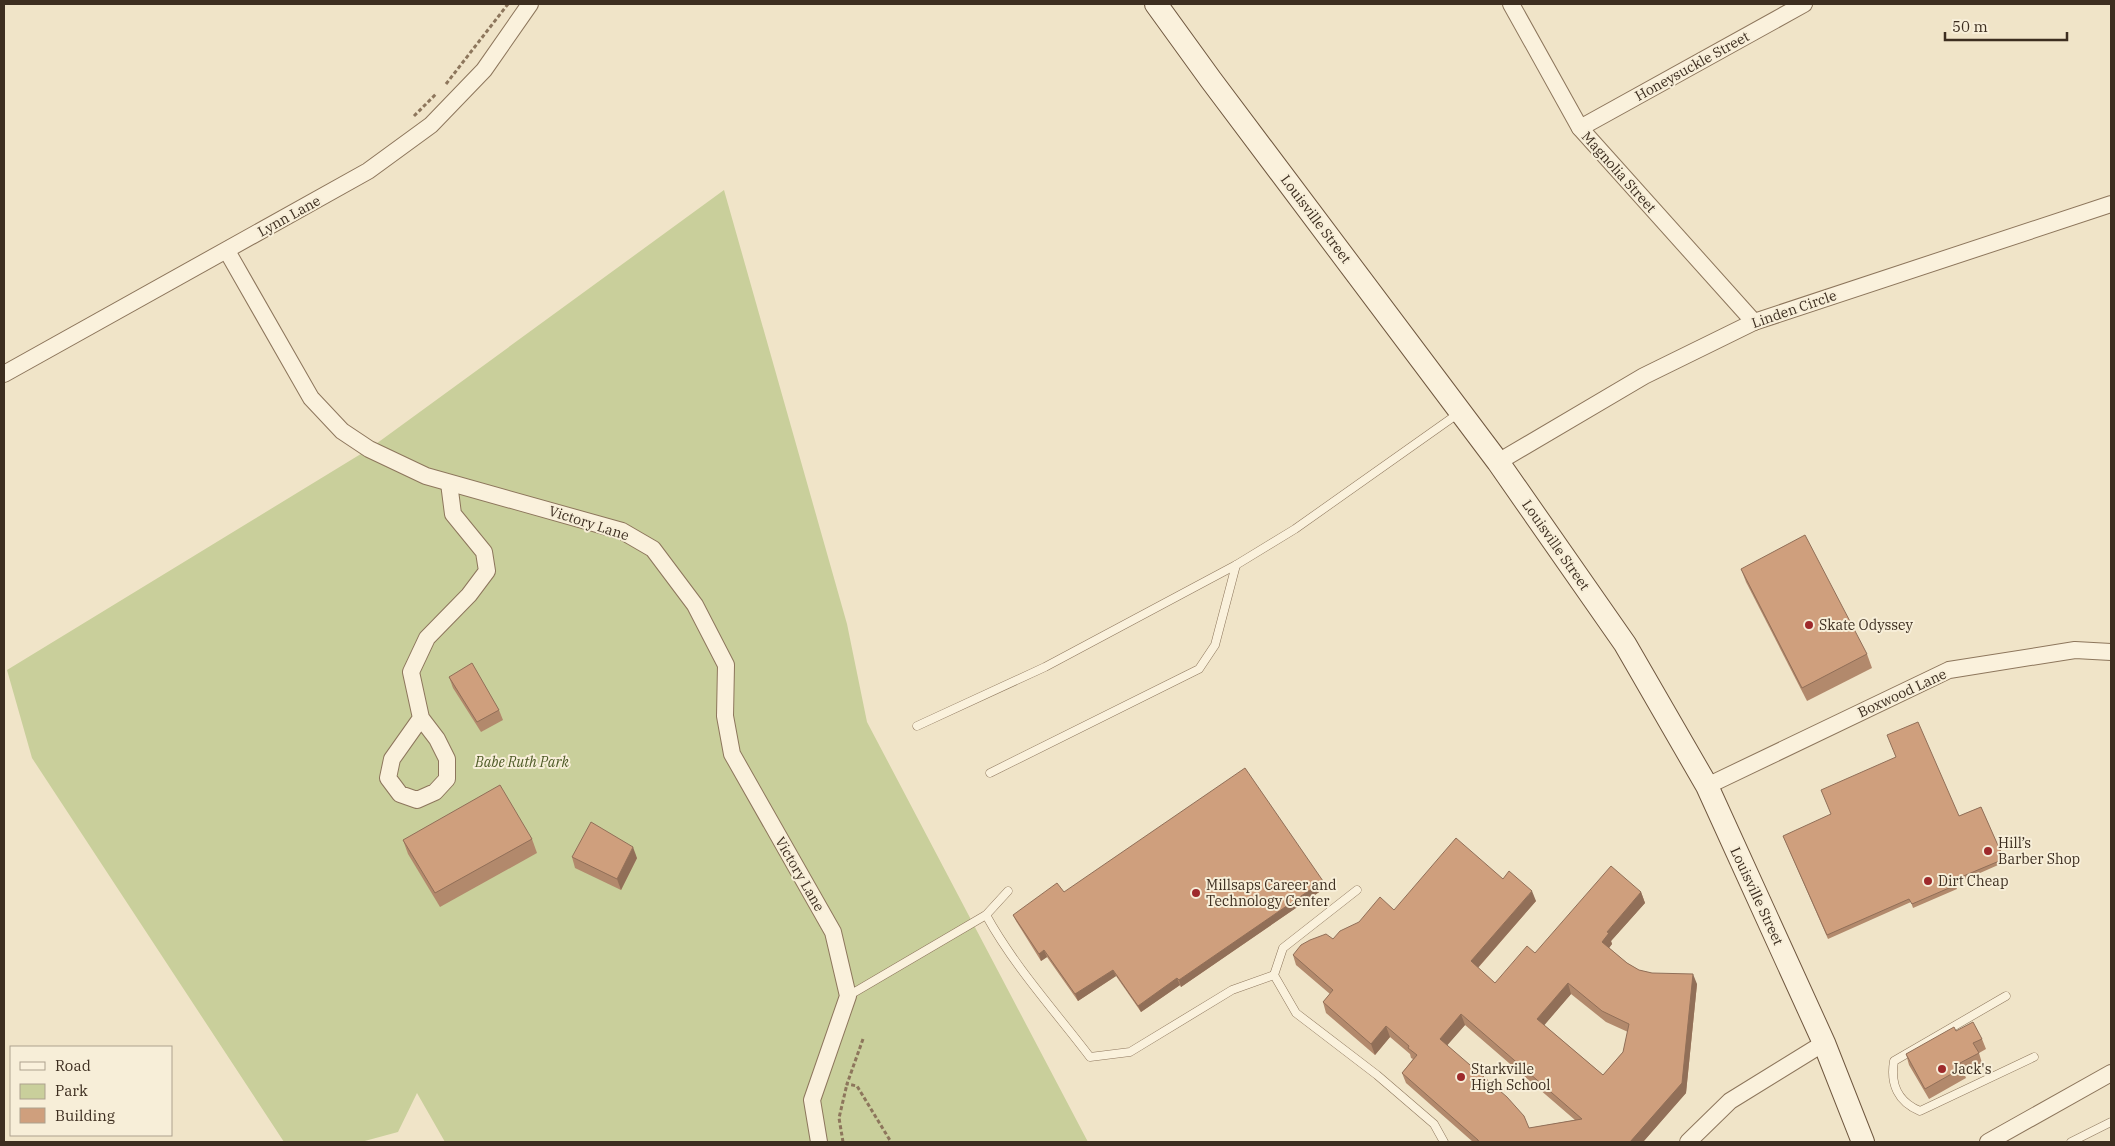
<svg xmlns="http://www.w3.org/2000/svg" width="2115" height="1146" viewBox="0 0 2115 1146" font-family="'IBM Plex Serif',serif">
<rect width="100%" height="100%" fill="#f0e4c8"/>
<polygon fill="#c9cf9b" points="724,190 847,624 867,722 1088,1142 445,1142 417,1093 398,1132 361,1142 284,1142 32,758 7,670 369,449"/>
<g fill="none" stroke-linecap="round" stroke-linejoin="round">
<defs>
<g id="lane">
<polyline points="917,726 1045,667 1236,565 1295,529 1459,413"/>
<polyline points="990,773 1199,669 1215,645 1236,565"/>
<polyline points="1357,890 1283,948 1274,975 1296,1013 1377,1075 1434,1124 1444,1142"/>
<path d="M 1008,891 L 986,915 C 1014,966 1055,1011 1090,1057 L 1130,1052 L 1232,990 L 1274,975"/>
<polyline points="848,996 986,915"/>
<path d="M 2006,996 L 1894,1061 C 1890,1084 1898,1102 1920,1111 L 2034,1057"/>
<polyline points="2071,1142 2111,1122"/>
</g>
<g id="street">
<polyline points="1511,4 1580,128 1754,322"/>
<polyline points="1580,128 1804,4"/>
<polyline points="227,251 311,398 342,431 369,449 426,476 622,531 653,549 695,605 726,665 725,716 732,754 833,932 848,996 812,1100 819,1142"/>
<polyline points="4,374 368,171 431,125 484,70 530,4"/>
<polyline points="1498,462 1644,376 1754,322 2111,204"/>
<polyline points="421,718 437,739 447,759 447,779 435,792 417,800 400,794 388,778 392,759 421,718 411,672 427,638 469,595 487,571 484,552 453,514 449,483"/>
<polyline points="1707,786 1949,670 2075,650 2111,652"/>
<polyline points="1688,1142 1730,1101 1824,1043"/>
<polyline points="1988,1142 2111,1073"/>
</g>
<polyline id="secondary" points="1156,4 1211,80 1498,462 1625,644 1707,786 1824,1043 1863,1142"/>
</defs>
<use href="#lane" stroke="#8d765c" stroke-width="9"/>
<use href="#street" stroke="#8d765c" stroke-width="18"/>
<use href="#secondary" stroke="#6f573f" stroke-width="24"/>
<g stroke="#8d765c" stroke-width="3" stroke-dasharray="4 2.5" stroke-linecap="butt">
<polyline points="446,84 508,4"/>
<polyline points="414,116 436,94"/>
<polyline points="863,1039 847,1084 857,1086 891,1142"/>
<polyline points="843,1142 839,1118 847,1084"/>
</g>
<use href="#lane" stroke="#faf1dc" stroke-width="8"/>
<use href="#street" stroke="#faf1dc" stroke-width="16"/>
<use href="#secondary" stroke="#faf1dc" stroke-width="22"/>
</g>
<g fill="#b2896c" fill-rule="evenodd">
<polygon points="1741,569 1867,654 1872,668 1807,701 1746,582"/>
<polygon points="449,677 499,710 503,720 481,732 453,688"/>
<polygon points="1981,807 2005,862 1955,884 1957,889 1913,908 1911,902 1828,939 1783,836 1959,816"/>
<polygon points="532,839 537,853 440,907 408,854 403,840"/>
<polygon points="572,857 637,858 621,890 575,868"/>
<path d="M 1503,879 L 1536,901 L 1478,968 L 1495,983 L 1535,953 L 1641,892 L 1645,903 L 1611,941 L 1612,944 L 1609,948 L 1627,963 L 1639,970 L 1697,984 L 1686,1093 L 1643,1142 L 1473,1142 L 1406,1083 L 1402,1073 L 1413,1059 L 1411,1058 L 1410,1054 L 1390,1037 L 1375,1055 L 1326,1013 L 1323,1002 L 1330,994 L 1296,965 L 1293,955 L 1333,939 L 1394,910 ZM 1571,994 L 1606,1022 L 1628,1032 L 1623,1052 L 1603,1075 L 1544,1025 ZM 1465,1025 L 1575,1120 L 1529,1128 L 1447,1045 Z"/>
<polygon points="1325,888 1181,987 1180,985 1141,1012 1116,976 1078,1001 1047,957 1041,961 1016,921 1013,915 1064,892"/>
<polygon points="1956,1031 1982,1039 1986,1049 1979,1053 1982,1063 1964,1073 1966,1078 1929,1099 1909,1065 1906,1054"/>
</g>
<g fill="#916f58">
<polygon points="633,847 637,858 621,890 617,879"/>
<polygon points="1323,881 1325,888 1181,987 1179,980"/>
<polygon points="1532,891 1536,901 1474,972 1471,961"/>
<polygon points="1641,892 1645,903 1611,941 1612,944 1605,953 1602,942 1607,932"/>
<polygon points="1044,950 1047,957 1041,961 1039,954"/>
<polygon points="1113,970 1116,976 1078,1001 1075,994"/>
<polygon points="1693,974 1697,984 1686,1093 1643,1142 1630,1142"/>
<polygon points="1177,978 1180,985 1141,1012 1138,1006"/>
<polygon points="1568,983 1571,994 1541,1029 1537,1019"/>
<polygon points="1461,1014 1465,1025 1444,1049 1440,1039"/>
<polygon points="1386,1026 1390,1037 1375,1055 1371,1044"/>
</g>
<g fill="#cf9f7d" stroke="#916f58" fill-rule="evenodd">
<polygon points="1805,535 1867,654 1802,688 1741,569"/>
<polygon points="472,663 499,710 477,722 449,677"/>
<polygon points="1918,722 1959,816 1981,807 2004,859 1954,880 1956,885 1912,904 1909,899 1827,935 1783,836 1831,814 1821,790 1896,757 1887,735"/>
<polygon points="1245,768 1323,881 1179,980 1177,978 1138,1006 1113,970 1075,994 1044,950 1039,954 1013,915 1057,883 1064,892"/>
<polygon points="500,785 532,839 435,893 403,840"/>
<polygon points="591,822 633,847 617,879 572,857"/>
<path d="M 1456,838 L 1503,879 L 1509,871 L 1532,891 L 1471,961 L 1495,983 L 1527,946 L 1535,953 L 1611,866 L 1641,892 L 1607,932 L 1609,933 L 1602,942 L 1627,963 L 1639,970 L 1652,973 L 1693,974 L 1682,1083 L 1630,1142 L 1479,1142 L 1478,1140 L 1402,1073 L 1417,1055 L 1408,1048 L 1409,1046 L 1386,1026 L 1371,1044 L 1323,1002 L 1333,990 L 1293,955 L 1301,945 L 1310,940 L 1326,934 L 1333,939 L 1340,931 L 1359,922 L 1380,897 L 1394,910 ZM 1568,983 L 1602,1011 L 1629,1024 L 1623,1052 L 1603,1075 L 1537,1019 ZM 1461,1014 L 1582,1119 L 1529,1128 L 1524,1116 L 1507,1097 L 1440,1039 Z"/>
<polygon points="1973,1022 1982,1039 1973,1043 1979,1053 1960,1063 1962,1068 1925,1089 1906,1054 1954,1027 1956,1031"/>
</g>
<g fill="#9e2a2b" stroke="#f7eed8" stroke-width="2">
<circle cx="1809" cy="625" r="5"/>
<circle cx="1988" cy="851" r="5"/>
<circle cx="1928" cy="881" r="5"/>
<circle cx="1196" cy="893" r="5"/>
<circle cx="1942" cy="1069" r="5"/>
<circle cx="1461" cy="1077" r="5"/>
</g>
<g text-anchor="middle" stroke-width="4" stroke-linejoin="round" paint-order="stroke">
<g font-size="14" fill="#3d2e20" stroke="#f7eed8">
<text transform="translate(1692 66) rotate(-29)" y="5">Honeysuckle Street</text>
<text transform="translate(1619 172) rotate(48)" y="5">Magnolia Street</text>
<text transform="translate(289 216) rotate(-29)" y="5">Lynn Lane</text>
<text transform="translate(1316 219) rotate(53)" y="5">Louisville Street</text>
<text transform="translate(1794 309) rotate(-19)" y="5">Linden Circle</text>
<text transform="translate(589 523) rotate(18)" y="5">Victory Lane</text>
<text transform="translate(1556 545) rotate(55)" y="5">Louisville Street</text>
<text transform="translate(1902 693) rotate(-25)" y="5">Boxwood Lane</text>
<text transform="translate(800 874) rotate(60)" y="5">Victory Lane</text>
<text transform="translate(1757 896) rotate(65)" y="5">Louisville Street</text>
</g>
<g font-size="14" fill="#3d2e20" stroke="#f7eed8" text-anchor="start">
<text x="1819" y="630">Skate Odyssey</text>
<text x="1998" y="848">Hill’s<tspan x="1998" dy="16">Barber Shop</tspan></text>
<text x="1938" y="886">Dirt Cheap</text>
<text x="1206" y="890">Millsaps Career and<tspan x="1206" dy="16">Technology Center</tspan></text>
<text x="1471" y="1074">Starkville<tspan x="1471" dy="16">High School</tspan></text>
<text x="1952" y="1074">Jack's</text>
</g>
<g font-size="14" font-style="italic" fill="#4d5a26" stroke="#f7eed8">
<text x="522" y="767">Babe Ruth Park</text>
</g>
</g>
<rect width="2115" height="1146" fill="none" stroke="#3d2e20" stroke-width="10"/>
<rect x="10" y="1046" width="162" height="90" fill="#f7eed8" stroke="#ada18e"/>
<rect x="20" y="1062" width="25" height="8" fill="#faf1dc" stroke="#ada18e"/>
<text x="55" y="1071" font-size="15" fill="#3d2e20">Road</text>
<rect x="20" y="1084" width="25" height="15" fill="#c9cf9b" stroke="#ada18e"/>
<text x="55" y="1096" font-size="15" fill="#3d2e20">Park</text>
<rect x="20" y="1108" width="25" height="15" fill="#cf9f7d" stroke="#ada18e"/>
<text x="55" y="1121" font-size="15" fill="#3d2e20">Building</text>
<path d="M1945 32v8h122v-8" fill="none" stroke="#3d2e20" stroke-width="2.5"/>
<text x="1952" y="32" font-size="15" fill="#3d2e20" stroke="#f7eed8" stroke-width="4" paint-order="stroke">50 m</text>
</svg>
